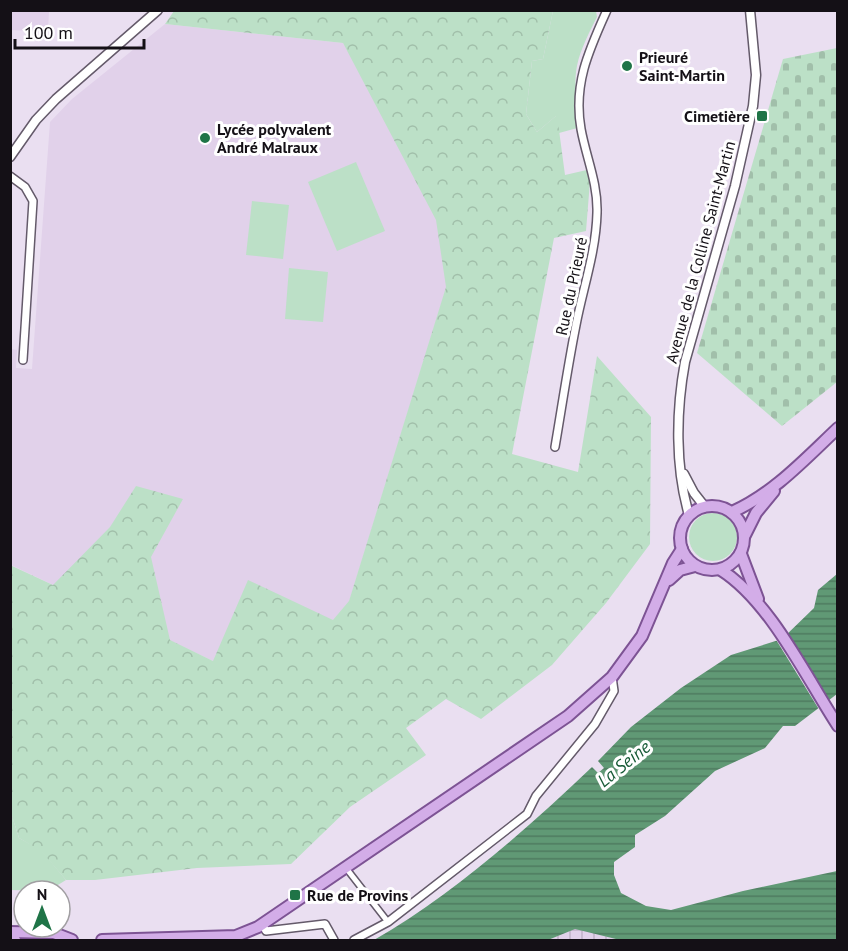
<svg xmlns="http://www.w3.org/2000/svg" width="848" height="951" viewBox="0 0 848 951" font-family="'PT Sans',sans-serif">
<defs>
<pattern id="industrial-grid" width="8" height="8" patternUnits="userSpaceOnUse" patternTransform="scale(1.5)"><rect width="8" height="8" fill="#e1d1ea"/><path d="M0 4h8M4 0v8" fill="none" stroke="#c0b2c8"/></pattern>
<pattern id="cemetery-stones" width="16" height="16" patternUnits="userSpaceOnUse" patternTransform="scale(1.5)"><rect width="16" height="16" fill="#bce0c7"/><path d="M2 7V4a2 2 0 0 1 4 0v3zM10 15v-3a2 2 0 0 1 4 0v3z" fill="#a1bfaa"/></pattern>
<pattern id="park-crowns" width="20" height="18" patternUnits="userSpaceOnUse" patternTransform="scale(1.5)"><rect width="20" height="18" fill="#bce0c7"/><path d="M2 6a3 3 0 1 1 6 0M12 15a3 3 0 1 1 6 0" fill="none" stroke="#a1bfaa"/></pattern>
<pattern id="water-rules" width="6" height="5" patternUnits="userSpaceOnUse" patternTransform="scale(1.5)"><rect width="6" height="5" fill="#609975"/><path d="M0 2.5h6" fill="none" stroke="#4e7b5f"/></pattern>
</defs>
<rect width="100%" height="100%" fill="#eadff1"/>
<g fill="#e1d1ea">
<polygon points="10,11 49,11 48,32 11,30"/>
<polygon points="165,24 343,43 461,240 349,602 334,620 257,679 213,661 11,565 10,349 17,350 16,368 32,369 50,122 72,99"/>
</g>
<polygon fill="url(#industrial-grid)" points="575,928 620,940 548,940"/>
<g fill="#bce0c7">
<path d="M 553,11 L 596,11 L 597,17 C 572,66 572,74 581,127 L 559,133 L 556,116 L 537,132 L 526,114 L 532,61 L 543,59 Z"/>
<polygon points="356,162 385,231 337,251 308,182"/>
<polygon points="252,201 289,205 283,259 246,255"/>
<polygon points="289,268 328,272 323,322 285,319"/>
<circle cx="713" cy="537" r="24"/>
<polygon points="12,753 12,816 19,838 41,850 66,880 48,891 11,890"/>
</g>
<polygon fill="url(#cemetery-stones)" points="837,48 837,382 782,426 697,353 783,59"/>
<polygon fill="url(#park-crowns)" points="174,11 553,11 543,59 532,61 526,114 537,132 557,115 565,175 591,169 586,231 554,238 512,454 578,472 597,356 651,417 650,544 606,603 552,665 481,719 446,699 406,728 426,755 350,807 291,864 197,868 95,880 66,880 41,851 19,838 12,816 10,565 53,585 110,527 136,486 183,499 151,557 170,640 213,661 248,580 333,620 349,601 446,287 436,220 343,43 165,24"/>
<path fill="url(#water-rules)" d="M 837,574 L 837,694 L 795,726 L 783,726 L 765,748 L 715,771 L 665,816 L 635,835 L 635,847 L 614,862 L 614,875 L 621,893 L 646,906 L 671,910 L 743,891 L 837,871 L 837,940 L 620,940 L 575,929 L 548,940 L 374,940 C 451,896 527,829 592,767 L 598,773 L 604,768 L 598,761 L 631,727 L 681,688 L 731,655 L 782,639 L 814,608 L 818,590 Z"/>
<polygon fill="#eadff1" points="786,631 831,703 820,711 775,638"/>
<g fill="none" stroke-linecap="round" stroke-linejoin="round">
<defs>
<polyline id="pedestrian" points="346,868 388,922"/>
<g id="minor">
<polyline points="10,176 25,187 33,201 23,360"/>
<path d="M 555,447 C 562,406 568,365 576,325 C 583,288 596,252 597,213 C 598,183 586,157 581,129 C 573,84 589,50 607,10"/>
<polyline points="262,924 266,931 325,924 334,940"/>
<polyline points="354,940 388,922 527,814 536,796 595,724 614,691 612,677"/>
</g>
<g id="tertiary">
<polyline points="10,157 36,120 56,99 158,10"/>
<polyline points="684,474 694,493 705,507"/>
<path d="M 689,515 C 675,467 676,411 685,362 L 735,186 L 753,106 L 756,75 L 750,10"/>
</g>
<g id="primary">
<circle cx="712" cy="538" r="32"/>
<path d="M 732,512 C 773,494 805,459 838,428"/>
<polyline points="745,535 756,513 774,491"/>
<polyline points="741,554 758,599"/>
<path d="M 721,570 C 770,601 806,677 838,726"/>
<polyline points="669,580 680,570 695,566"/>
<polyline points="10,932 54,933 72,940"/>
<polyline points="10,940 15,940"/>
<polyline points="102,940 236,936 258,927 568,716 612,677 642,636 673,563 682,549"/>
</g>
</defs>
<use href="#pedestrian" stroke="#645a6a" stroke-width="8"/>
<use href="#minor" stroke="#645a6a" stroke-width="10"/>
<use href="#tertiary" stroke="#645a6a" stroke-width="11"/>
<use href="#primary" stroke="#7d5394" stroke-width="14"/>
<use href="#pedestrian" stroke="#fff" stroke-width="5"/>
<use href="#minor" stroke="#fff" stroke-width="7"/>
<use href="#tertiary" stroke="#fff" stroke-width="8"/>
<use href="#primary" stroke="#d3ade8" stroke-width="10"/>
</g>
<g fill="#1f7447" stroke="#fff" stroke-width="2">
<circle cx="627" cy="66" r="6"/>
<rect x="756" y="110" width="12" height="12" rx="3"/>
<circle cx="205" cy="138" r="6"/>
<rect x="289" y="889" width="12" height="12" rx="3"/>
</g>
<g text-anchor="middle" stroke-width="6" stroke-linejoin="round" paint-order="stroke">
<g font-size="16" font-weight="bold" fill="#141016" stroke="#fff" text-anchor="start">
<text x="639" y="63">Prieuré<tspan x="639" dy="18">Saint-Martin</tspan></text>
<text x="750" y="122" text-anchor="end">Cimetière</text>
<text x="217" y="135">Lycée polyvalent<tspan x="217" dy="18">André Malraux</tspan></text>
<text x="307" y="901">Rue de Provins</text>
</g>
<g font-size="16" fill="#141016" stroke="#fff">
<text transform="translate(700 252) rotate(-75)" y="6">Avenue de la Colline Saint-Martin</text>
<text transform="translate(571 286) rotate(-78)" y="6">Rue du Prieuré</text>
</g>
<g font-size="18" font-style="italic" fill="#185b37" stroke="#fff">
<text transform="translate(624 764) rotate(-39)" y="6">La Seine</text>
</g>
</g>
<rect width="848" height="951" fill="none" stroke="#141016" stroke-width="24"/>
<g transform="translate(42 909)"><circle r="28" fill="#ffffff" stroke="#a19fa2" stroke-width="1.5"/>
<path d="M0-4.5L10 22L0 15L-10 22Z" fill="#1f7447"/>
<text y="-9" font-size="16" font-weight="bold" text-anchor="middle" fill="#141016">N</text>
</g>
<path d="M15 39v9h129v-9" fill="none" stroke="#141016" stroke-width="3"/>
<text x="24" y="39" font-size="18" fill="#141016" stroke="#ffffff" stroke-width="4.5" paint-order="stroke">100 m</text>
</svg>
